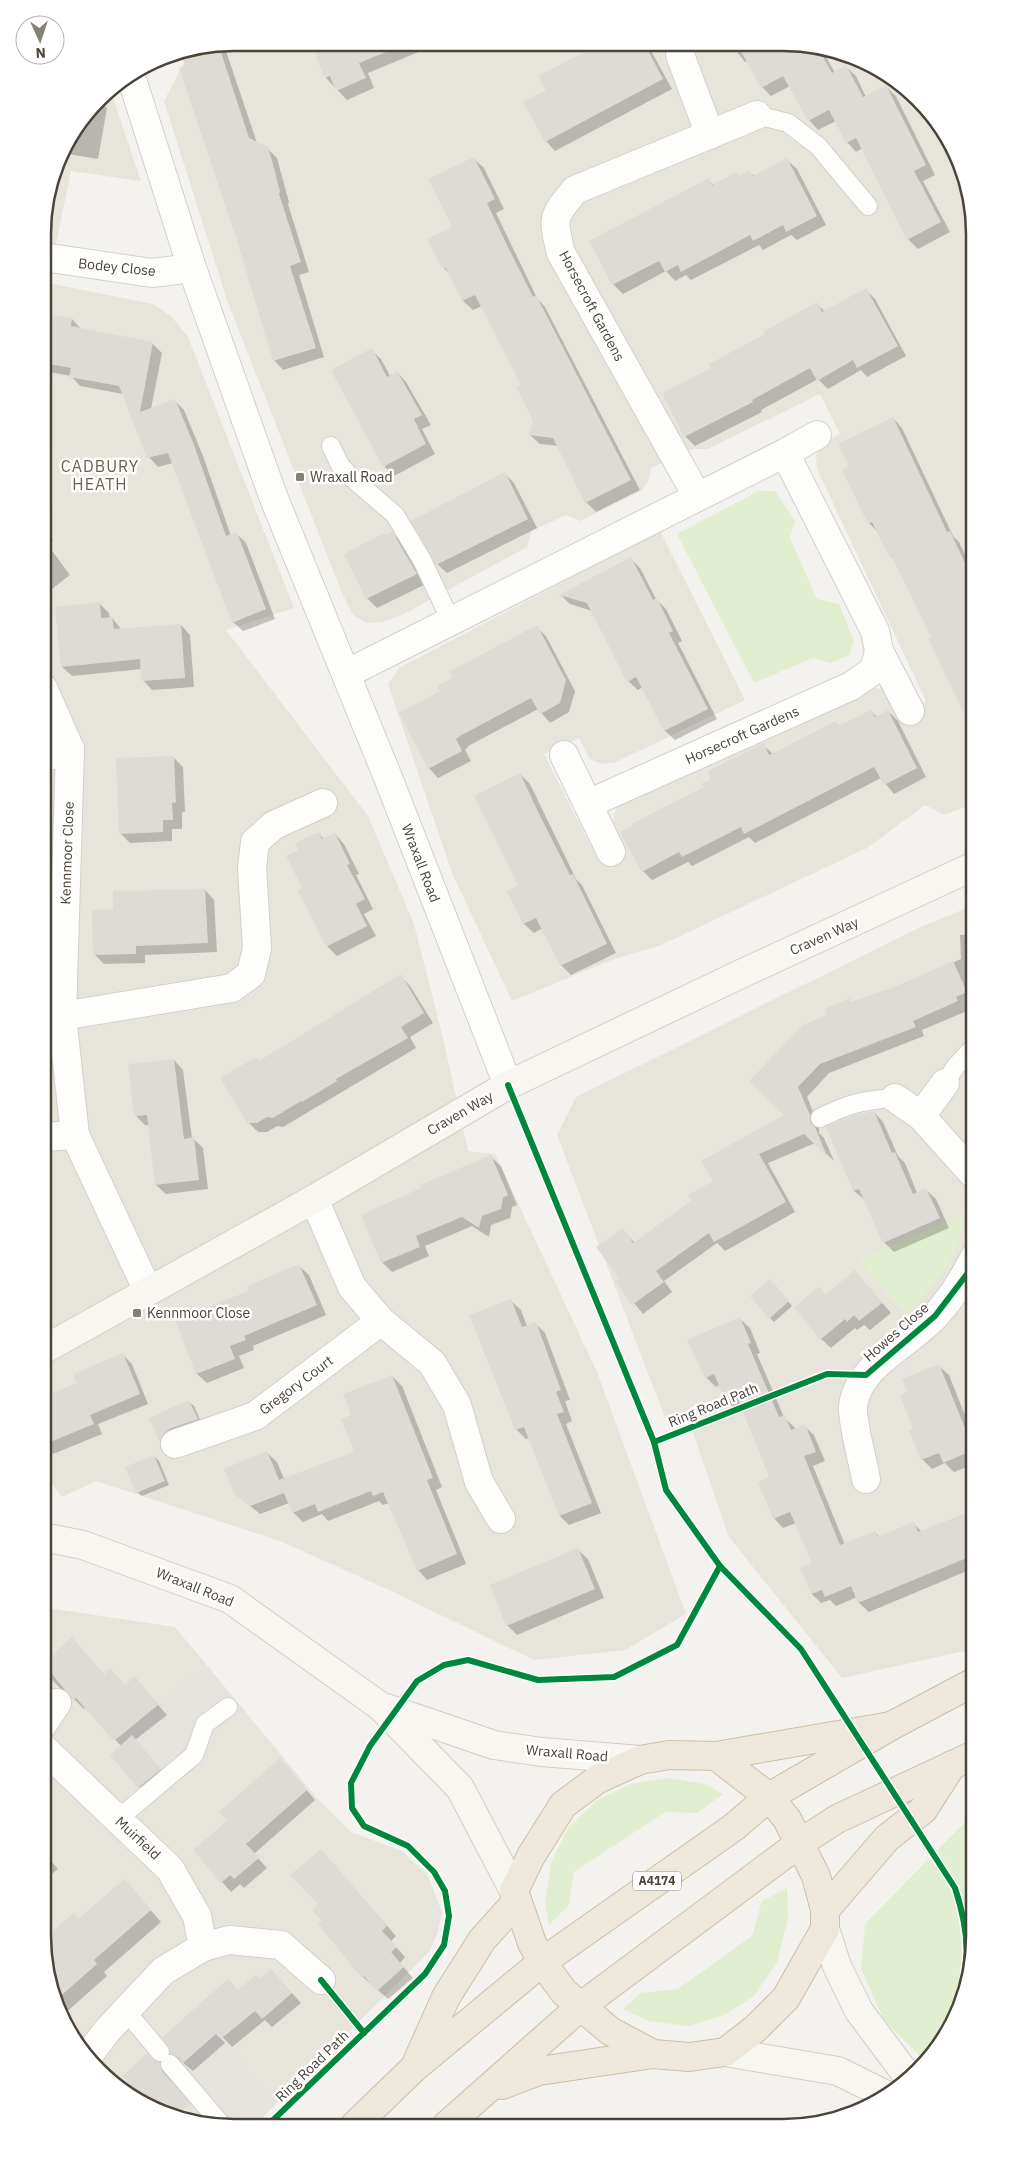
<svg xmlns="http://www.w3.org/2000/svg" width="1017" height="2170" viewBox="0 0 1017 2170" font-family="'IBM Plex Sans',sans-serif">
<rect width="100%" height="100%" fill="#f4f2ee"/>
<g fill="#e7e4dc">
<polygon points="234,43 820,46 867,62 909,90 942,128 968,184 974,234 974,803 945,815 925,805 867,848 659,946 614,959 512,1001 452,873 388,684 399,668 660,531 745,700 616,762 601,764 590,759 579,738 544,754 595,854 618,844 612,824 616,809 626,796 866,687 884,689 903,714 926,701 817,469 816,456 824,443 840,434 820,394 708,449 692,449 651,468 648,482 641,491 580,521 566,515 532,531 527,547 402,615 383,622 367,623 353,615 342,593 227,300 164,101 190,51"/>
<polygon points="110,89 141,181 71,171 48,283 153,304 172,317 188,337 294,608 226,630 368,816 414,924 442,1034 468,1151 495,1154 597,1372 686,1614 625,1650 534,1660 389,1590 280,1541 96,1481 62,1497 43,1473 43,221 62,150"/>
<polygon points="974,905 974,1649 842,1678 729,1537 692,1430 672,1436 557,1135 576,1097 923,926"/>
<polygon points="48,1608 175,1627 317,1798 351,1832 402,1851 427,1874 442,1912 438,1932 429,1952 256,2124 197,2124 150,2108 108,2080 68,2032 49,1986 43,1936 43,1612"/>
</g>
<g fill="#e1eecf">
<polygon points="759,491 775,491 795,521 790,538 817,599 839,604 854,641 849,655 830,663 813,658 754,683 677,534"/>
<path d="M 963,1214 C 962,1257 934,1286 906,1314 L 858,1260 Z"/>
<polygon points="669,1778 705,1784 723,1794 697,1813 665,1812 574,1872 569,1905 549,1925 545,1902 551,1863 568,1828 596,1801 630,1784"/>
<polygon points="974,1813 974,1949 960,2009 927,2063 884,2020 861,1969 865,1924"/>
<polygon points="787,1888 788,1918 777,1962 753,1997 724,2015 689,2026 648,2021 623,2009 641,1993 678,1989 752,1936 762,1901"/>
</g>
<g fill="#e6e3df">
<polygon points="207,1666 243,1710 215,1733 206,1757 173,1784 132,1735 129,1728"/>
<polygon points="217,2033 272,2099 242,2124 209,2124 168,2076"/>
</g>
<g fill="#0003">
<polygon points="312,43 438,44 368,73 374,88 347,100 326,78"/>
<polygon points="224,45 257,143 267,148 277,158 289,202 288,204 309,272 299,275 324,357 283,370 274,360 186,67 195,50"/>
<polygon points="608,45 648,45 672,89 555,151 546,141 547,91 593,53"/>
<polygon points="732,46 820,46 835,73 846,67 856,76 866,97 886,87 896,96 935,175 923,181 950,232 918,249 908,239 863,148 856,152 847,142 836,121 818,130 809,120 790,86 771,96 762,87 748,61 745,62"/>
<polygon points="100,100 107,108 98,159 61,153"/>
<polygon points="474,159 484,168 504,209 496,213 537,298 545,307 640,490 596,512 586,502 559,446 540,444 530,435 534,421 522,385 482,306 473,310 463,301 450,274 442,266"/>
<polygon points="787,160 797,169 826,225 797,240 791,235 763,250 759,245 691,280 686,275 675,281 666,271 623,294 613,284 708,180 714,185 736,173 740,177 750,172 755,177"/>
<polygon points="974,266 974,316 966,268"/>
<polygon points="866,290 875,299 906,356 867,377 861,370 828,389 818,379 761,410 762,412 695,446 685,436 712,369 816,303 825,312"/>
<polygon points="43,314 72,319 81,329 152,343 162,353 151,409 174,400 184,410 203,456 231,536 237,534 246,543 275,619 243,631 233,622 173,463 158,467 149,457 123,394 80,386 71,376 43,371"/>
<polygon points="371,350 381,359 390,376 397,372 406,382 431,425 422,429 435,454 394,476 384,466"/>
<polygon points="893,418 902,428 953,536 959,542 974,574 974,729 930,639 933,637 896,561 890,555 878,532 869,523 851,467"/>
<polygon points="505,474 514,483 537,528 447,573 437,564"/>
<polygon points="43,526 53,540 47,544 70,575 43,596"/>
<polygon points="392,533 402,542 426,584 377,608 367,598 386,536"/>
<polygon points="631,559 640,568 656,599 666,609 682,641 678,643 717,719 675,740 665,731 643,687 638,690 628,681 592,611 570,604 561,595"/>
<polygon points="99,603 109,613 110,618 112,618 122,630 181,625 190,635 194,687 152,690 143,680 142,669 72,676 62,667"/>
<polygon points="536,627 546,636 575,691 569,712 550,723 538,709 470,745 465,750 471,761 438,778 429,768 442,691"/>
<polygon points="871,711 877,717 888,711 898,721 926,777 894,794 881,778 755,843 749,837 692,866 688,862 652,880 643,871 713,780 763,745 773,754 835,722 840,727"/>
<polygon points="173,757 183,767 185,812 182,812 182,829 172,829 172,841 130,843 120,833"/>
<polygon points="520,774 530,784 576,879 582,885 616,953 571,975 561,965 543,928 534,933 524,924 508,892 520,886"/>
<polygon points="318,833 324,839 335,834 344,844 359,874 356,875 373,909 364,914 376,936 337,956 327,946 303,888 300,851"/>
<polygon points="205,890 214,900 217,952 145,955 145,963 104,964 94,954 114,910"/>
<polygon points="974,934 974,1008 922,1030 924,1036 829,1073 807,1097 819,1126 819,1133 824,1138 834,1161 815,1143 768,1163 795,1212 725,1251 717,1243 664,1281 672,1292 643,1314 617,1282 620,1278 622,1230 635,1243 693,1201 786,1115 829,1015 849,1000 852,1003 899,986 961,959 960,935"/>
<polygon points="401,976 410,986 433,1023 410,1037 416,1048 283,1127 277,1126 267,1132 258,1132 248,1122 260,1062"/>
<polygon points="174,1060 183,1070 192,1139 194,1139 203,1148 208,1189 166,1194 156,1185 149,1125 145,1125 136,1116"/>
<polygon points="874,1112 883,1122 898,1156 905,1163 917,1193 926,1190 936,1199 949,1228 894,1252 884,1242 865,1200 854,1191 827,1128"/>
<polygon points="491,1157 501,1166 517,1205 512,1207 510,1218 491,1225 489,1237 472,1226 425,1246 429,1256 392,1272 382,1262"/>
<polygon points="299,1266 309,1275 326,1315 253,1346 254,1350 239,1356 244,1368 207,1383 197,1374 176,1321 250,1291"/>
<polygon points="855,1272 891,1313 870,1330 864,1325 857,1330 855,1328 831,1348 821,1339 825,1296"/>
<polygon points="775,1285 792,1306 774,1322 770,1318"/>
<polygon points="43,1290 51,1306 43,1311"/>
<polygon points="511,1301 521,1310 527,1326 535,1323 545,1333 570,1400 565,1401 572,1421 566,1424 601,1513 569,1525 560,1516 529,1438 526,1439 516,1429"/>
<polygon points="740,1319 750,1328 760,1353 757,1354 784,1417 796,1429 804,1426 814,1435 825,1461 813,1466 845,1545 875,1532 880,1538 914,1524 922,1532 974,1510 974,1568 869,1612 859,1603 857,1597 836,1606 830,1600 821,1603 812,1594 802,1568 813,1564 796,1523 783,1528 774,1518 771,1478 743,1408 737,1411 727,1401 720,1385 716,1387 706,1377"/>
<polygon points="123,1355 132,1364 148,1404 98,1424 102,1434 53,1454 43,1442 43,1398 79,1384"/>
<polygon points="939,1366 949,1375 974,1438 974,1464 954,1472 945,1463 932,1469 922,1459 909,1393"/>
<polygon points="392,1376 402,1386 442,1487 436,1490 466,1564 427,1580 418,1570 389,1503 383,1505 379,1501 328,1521 322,1514 303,1522 293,1512 289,1503 260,1514 236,1494 267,1453 277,1462 284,1479 356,1452 353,1415"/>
<polygon points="189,1402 194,1406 202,1424 165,1446 161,1443 150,1418"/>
<polygon points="154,1456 159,1461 169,1485 142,1496 137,1492"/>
<polygon points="578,1550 588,1559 604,1598 517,1635 507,1625"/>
<polygon points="72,1639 105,1676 126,1686 135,1678 167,1715 135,1740 169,1779 149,1797 111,1755 121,1746 86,1707 84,1709 74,1699 68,1697 46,1673 43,1676 43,1664"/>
<polygon points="289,1769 315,1800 254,1854 267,1868 244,1888 240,1884 231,1892 194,1850"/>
<polygon points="43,1852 58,1869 43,1881"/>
<polygon points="330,1861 396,1936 391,1941 405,1957 400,1963 413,1978 388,1999 363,1977 324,1921 320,1904"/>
<polygon points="125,1881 161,1922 104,1972 107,1976 62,2016 49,1986 43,1941 74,1915 79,1919"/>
<polygon points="271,1970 301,2003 272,2027 265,2020 232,2047 214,2028 212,2030 225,2043 193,2071 171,2053"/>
<polygon points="153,2061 159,2063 169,2073 171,2081 189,2103 174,2116 150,2108 121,2087"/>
</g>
<g fill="#dedbd6">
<polygon points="311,43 346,43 406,44 359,63 366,78 336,91 330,76 325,78"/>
<polygon points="598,45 645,45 663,79 545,142 523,102 546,90 538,76"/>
<polygon points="219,46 249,138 268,147 274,168 280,192 279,194 301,262 290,266 316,348 273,361 236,237 179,68 185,66 182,57"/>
<polygon points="738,46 820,46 831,50 822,55 832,73 846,65 863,97 886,85 926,165 914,171 941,222 907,240 856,138 846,143 829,110 808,121 783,76 761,88"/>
<polygon points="474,157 495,199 487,203 505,241 533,297 536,295 631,480 585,503 553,438 529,435 533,421 516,387 521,385 475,295 462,301 446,268 441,267 427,239 452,227 428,179"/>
<polygon points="787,158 817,216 786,232 783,225 753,241 750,235 681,272 678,265 665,272 659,261 612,285 589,241 709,178 712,185 737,172 739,176 750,170 753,176"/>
<polygon points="866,288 898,346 857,368 853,360 817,381 810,368 752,400 753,402 684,437 662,393 711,368 709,364 765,334 763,332 817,302 822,312"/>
<polygon points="43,313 72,318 71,326 153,342 140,412 175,399 194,445 226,536 237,532 266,609 232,623 168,453 147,458 119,386 69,377 71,368 43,363"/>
<polygon points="372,348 387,377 397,371 422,415 414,419 426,444 383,467 331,370"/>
<polygon points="893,417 947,532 950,531 974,582 974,734 928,638 931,637 891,555 889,556 872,522 868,524 842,470 849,466 838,444"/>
<polygon points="505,472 528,519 436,565 411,521"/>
<polygon points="392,531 417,574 366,599 344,554 384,533 385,535"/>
<polygon points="631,557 653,600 657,598 673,631 669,633 708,709 664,731 636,677 627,682 587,603 559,595"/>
<polygon points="100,602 101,618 112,617 114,629 181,624 185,678 141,681 140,659 61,667 55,607"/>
<polygon points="537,625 566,680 560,703 540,714 531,698 460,736 456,739 462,751 428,769 399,713 440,691 438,686 452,678 449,672"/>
<polygon points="871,710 875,717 888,710 917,768 884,785 874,767 744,834 741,827 682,857 679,852 642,872 620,832 632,826 631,824 704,787 702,783 711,779 708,771 764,743 769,755 836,721 838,726"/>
<polygon points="174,756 176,802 172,803 173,820 163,820 163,832 119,834 116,758"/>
<polygon points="520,773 540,816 570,875 573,874 607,944 560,966 536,918 523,924 507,891 518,885 474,796"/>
<polygon points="318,832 322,839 335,833 350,864 347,865 365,899 356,904 367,926 326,947 298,890 302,888 286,856 298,850 295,843"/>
<polygon points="205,889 208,943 136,946 136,954 93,955 92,910 113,909 113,891"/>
<polygon points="953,961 967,992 956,997 958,1001 913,1021 916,1027 820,1064 798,1087 810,1115 810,1122 815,1127 827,1156 804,1134 759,1154 786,1202 714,1242 709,1233 656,1271 664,1282 632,1305 615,1281 619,1278 596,1247 623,1228 633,1243 691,1201 688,1195 713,1181 701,1161 784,1115 749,1081 803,1025 827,1015 825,1009 850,998 851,1002 899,985"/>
<polygon points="401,974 424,1013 401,1027 408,1038 336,1079 337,1081 302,1102 301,1101 273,1118 267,1117 257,1123 247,1123 220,1078 256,1057 259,1061"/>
<polygon points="174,1059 184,1139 194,1137 199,1180 155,1185 147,1115 134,1116 128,1064"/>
<polygon points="874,1111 892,1153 895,1152 913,1194 926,1188 940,1218 883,1243 859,1189 853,1191 826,1127 851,1116"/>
<polygon points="491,1155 508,1195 503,1198 501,1209 482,1216 479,1228 462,1217 416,1236 420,1247 381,1263 361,1215 421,1188 420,1185"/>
<polygon points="299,1264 317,1305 244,1336 246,1340 230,1346 235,1359 196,1374 175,1320 249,1291 247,1286"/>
<polygon points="855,1270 882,1303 859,1321 854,1315 847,1322 845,1319 820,1340 794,1307 819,1287 825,1295"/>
<polygon points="770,1279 789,1301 769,1319 750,1296"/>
<polygon points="511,1299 522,1327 536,1322 561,1390 556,1392 564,1412 557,1414 592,1503 559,1516 524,1427 515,1430 469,1315"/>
<polygon points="740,1317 751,1343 748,1344 779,1417 785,1415 791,1430 805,1424 816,1452 804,1456 840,1545 875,1531 878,1537 914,1522 918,1532 974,1510 974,1555 858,1603 851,1586 825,1597 822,1590 811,1594 800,1567 812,1563 790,1512 773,1519 758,1482 769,1477 737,1397 726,1402 714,1374 705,1378 687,1340"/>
<polygon points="123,1353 140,1394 90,1415 94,1424 43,1445 43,1397 77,1383 73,1374"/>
<polygon points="939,1364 974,1450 943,1463 939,1453 921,1460 909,1430 913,1429 900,1396 907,1392 902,1379"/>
<polygon points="392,1375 433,1478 427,1480 457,1554 417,1571 383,1492 373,1496 371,1491 318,1512 315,1504 292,1513 284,1493 250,1506 235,1495 224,1469 267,1451 279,1480 354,1452 341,1419 351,1415 343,1394"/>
<polygon points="189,1400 198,1419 169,1429 163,1434 160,1443 149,1418"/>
<polygon points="154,1455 165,1481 136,1493 125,1467"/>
<polygon points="578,1548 595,1589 506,1626 490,1585"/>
<polygon points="72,1637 104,1675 110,1668 125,1685 135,1676 158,1705 114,1741 76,1698 73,1700 43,1663"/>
<polygon points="132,1735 161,1769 138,1788 110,1755"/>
<polygon points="280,1758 307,1790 246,1844 259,1858 234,1879 230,1875 221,1883 193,1850 227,1821 219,1812"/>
<polygon points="321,1849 387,1926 382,1931 397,1947 391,1952 404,1967 377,1991 364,1976 362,1978 318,1924 322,1921 312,1910 318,1904 290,1875"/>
<polygon points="125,1879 151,1910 94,1960 97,1964 55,2001 49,1986 43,1939 74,1913 79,1918"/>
<polygon points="271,1969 292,1993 262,2019 255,2011 222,2038 217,2033 183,2063 178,2057 170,2054 168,2046 162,2038 205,1999 228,1979 238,1990 256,1974 260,1978"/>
<polygon points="147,2053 152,2059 160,2062 162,2071 190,2103 175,2116 150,2108 119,2087 127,2081 123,2076"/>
</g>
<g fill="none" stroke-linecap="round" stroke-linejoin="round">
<defs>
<g id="lane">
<polyline points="757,115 788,123 818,146 868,206"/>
<polyline points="331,446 340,465 352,478 395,515 422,560 451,621"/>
<polyline points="945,1083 956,1066 974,1047"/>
<path d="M 820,1118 C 848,1104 863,1100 895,1098"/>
<polyline points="118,1819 194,1755 205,1724 228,1707"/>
<polyline points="126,2011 160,2052"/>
<polyline points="170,2064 221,2124"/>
</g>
<g id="street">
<polyline points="680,55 710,135"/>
<polyline points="131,76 192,268 273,496 387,775 508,1085"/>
<polyline points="43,257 152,273 192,268"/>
<path d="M 697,496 L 561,253 C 552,217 552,218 575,190 L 757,115"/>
<polyline points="879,651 910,711"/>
<polyline points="346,674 785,453 817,435"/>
<polyline points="43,688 70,749 62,1016 75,1135 148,1291"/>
<polyline points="564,755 611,852"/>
<polyline points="43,758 70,749"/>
<polyline points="588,804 851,686 874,670 879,651 875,631 785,453"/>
<polyline points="62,1016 232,988 251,974 257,948 252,868 255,842 274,825 323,803"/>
<polyline points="895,1098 921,1116 974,1175"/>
<polyline points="921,1116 945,1083"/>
<polyline points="43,1137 75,1135"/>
<polyline points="314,1199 352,1287 381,1321 432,1363 457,1405 479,1482 501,1519"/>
<polyline points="175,1444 255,1416 381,1321"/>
<path d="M 866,1479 C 863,1462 852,1422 853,1407 C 857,1365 910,1344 936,1315 C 951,1299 964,1278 974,1258"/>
<polyline points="43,1724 57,1703"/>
<polyline points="43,1748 170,1869 197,1916 203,1947 163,1971 106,2032 88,2056"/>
<polyline points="203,1947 229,1940 281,1945 321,1980"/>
</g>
<g id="secondary">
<polyline points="43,1350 314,1199 508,1085 743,973 974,866"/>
<polyline points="43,1537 83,1545 230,1599 380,1706 460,1788 514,1891"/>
<polyline points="386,1708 494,1745 542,1752 640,1760"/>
<polyline points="825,1929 837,1966 859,2011 909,2078"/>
<polyline points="725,2052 838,2071 888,2096"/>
</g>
<g id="highway">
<polyline points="716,1756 769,1797 787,1819 816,1876 825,1910 825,1929 786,1998 755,2029 725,2052 689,2057 653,2054 610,2031 564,1992 542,1962 532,1943 514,1891 531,1856 563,1805 598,1779 640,1760 669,1755 716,1756 891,1726"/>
<polyline points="825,1910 887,1838 923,1810 952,1765"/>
<polyline points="417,2062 446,1997 482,1940 517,1901"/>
<polyline points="502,2085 539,2071 653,2054"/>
<polyline points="355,2125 414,2068 542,1962 734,1827 769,1797 891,1726 974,1682"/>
<polyline points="447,2125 580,2007 800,1843 837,1819 974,1755"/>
</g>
</defs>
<use href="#lane" stroke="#d2d0cb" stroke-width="20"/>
<use href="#street" stroke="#d2d0cb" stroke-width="30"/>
<use href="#secondary" stroke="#d3cfc5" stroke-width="30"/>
<use href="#highway" stroke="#ccbfa9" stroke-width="30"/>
<use href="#lane" stroke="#fdfdfc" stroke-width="18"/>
<use href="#street" stroke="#fdfdfc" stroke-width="28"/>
<use href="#secondary" stroke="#f7f6f1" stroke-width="28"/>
<use href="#highway" stroke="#ede8db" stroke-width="28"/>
<defs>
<g id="cycleway">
<polyline points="654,1442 827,1374 866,1375 935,1316 967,1274 974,1258"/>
<path d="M 720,1566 L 801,1649 L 955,1888 C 972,1940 968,1963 957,2014"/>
<polyline points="321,1980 364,2033"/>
<polyline points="269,2124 425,1974 444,1945 449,1916 445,1891 434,1872 408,1846 364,1826 352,1808 351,1783 370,1746 417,1681 444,1665 468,1660 538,1680 614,1677 677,1645 720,1566 666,1490 654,1442 508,1085"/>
</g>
</defs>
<use href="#cycleway" stroke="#fff" stroke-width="9"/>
<use href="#cycleway" stroke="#00873e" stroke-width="6"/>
</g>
<g fill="#868178" stroke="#fff" stroke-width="2">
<rect x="295" y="472" width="10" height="10" rx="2.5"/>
<rect x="132" y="1308" width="10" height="10" rx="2.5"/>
</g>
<g text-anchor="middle" stroke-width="5" stroke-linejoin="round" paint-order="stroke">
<rect fill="#fff" stroke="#817c74" stroke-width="1" x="633" y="1871.5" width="48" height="19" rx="4"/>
<g font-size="12" font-weight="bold" fill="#4b4439">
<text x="657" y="1885">A4174</text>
</g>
<g font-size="14" fill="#4b4439" stroke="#fff">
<text transform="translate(117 267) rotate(6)" y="5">Bodey Close</text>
<text transform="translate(592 306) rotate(62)" y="5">Horsecroft Gardens</text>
<text transform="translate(742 735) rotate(-24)" y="5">Horsecroft Gardens</text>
<text transform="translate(67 853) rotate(-88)" y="5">Kennmoor Close</text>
<text transform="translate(421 863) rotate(69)" y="5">Wraxall Road</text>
<text transform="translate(824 936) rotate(-24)" y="5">Craven Way</text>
<text transform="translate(460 1113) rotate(-30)" y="5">Craven Way</text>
<text transform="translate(896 1332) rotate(-41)" y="5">Howes Close</text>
<text transform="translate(296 1385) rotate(-37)" y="5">Gregory Court</text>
<text transform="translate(713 1405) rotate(-22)" y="5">Ring Road Path</text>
<text transform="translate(195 1587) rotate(22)" y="5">Wraxall Road</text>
<text transform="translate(567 1753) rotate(5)" y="5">Wraxall Road</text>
<text transform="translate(138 1838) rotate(43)" y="5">Muirfield</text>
<text transform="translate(312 2066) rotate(-44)" y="5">Ring Road Path</text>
</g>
<g font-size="14" fill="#4b4439" stroke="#fff" text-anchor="start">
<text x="310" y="482">Wraxall Road</text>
<text x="147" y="1318">Kennmoor Close</text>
</g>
<g font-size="16" letter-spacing="1" fill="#6e6250" stroke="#fff">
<text x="100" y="472">CADBURY<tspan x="100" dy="18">HEATH</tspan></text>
</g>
</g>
<path d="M0 0H1017V2170H0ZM234 51H783A183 183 0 0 1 966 234V1936A183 183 0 0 1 783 2119H234A183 183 0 0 1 51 1936V234A183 183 0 0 1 234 51Z" fill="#fff" fill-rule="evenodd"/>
<path fill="none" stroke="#4b4439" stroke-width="2.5" d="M234 51H783A183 183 0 0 1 966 234V1936A183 183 0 0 1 783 2119H234A183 183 0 0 1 51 1936V234A183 183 0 0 1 234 51Z"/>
<g transform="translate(40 40) rotate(177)"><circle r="24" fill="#ffffff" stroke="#b7b4b0"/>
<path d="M0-4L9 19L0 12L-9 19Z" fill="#868178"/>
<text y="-8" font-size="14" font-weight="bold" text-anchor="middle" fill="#4b4439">N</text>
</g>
</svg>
